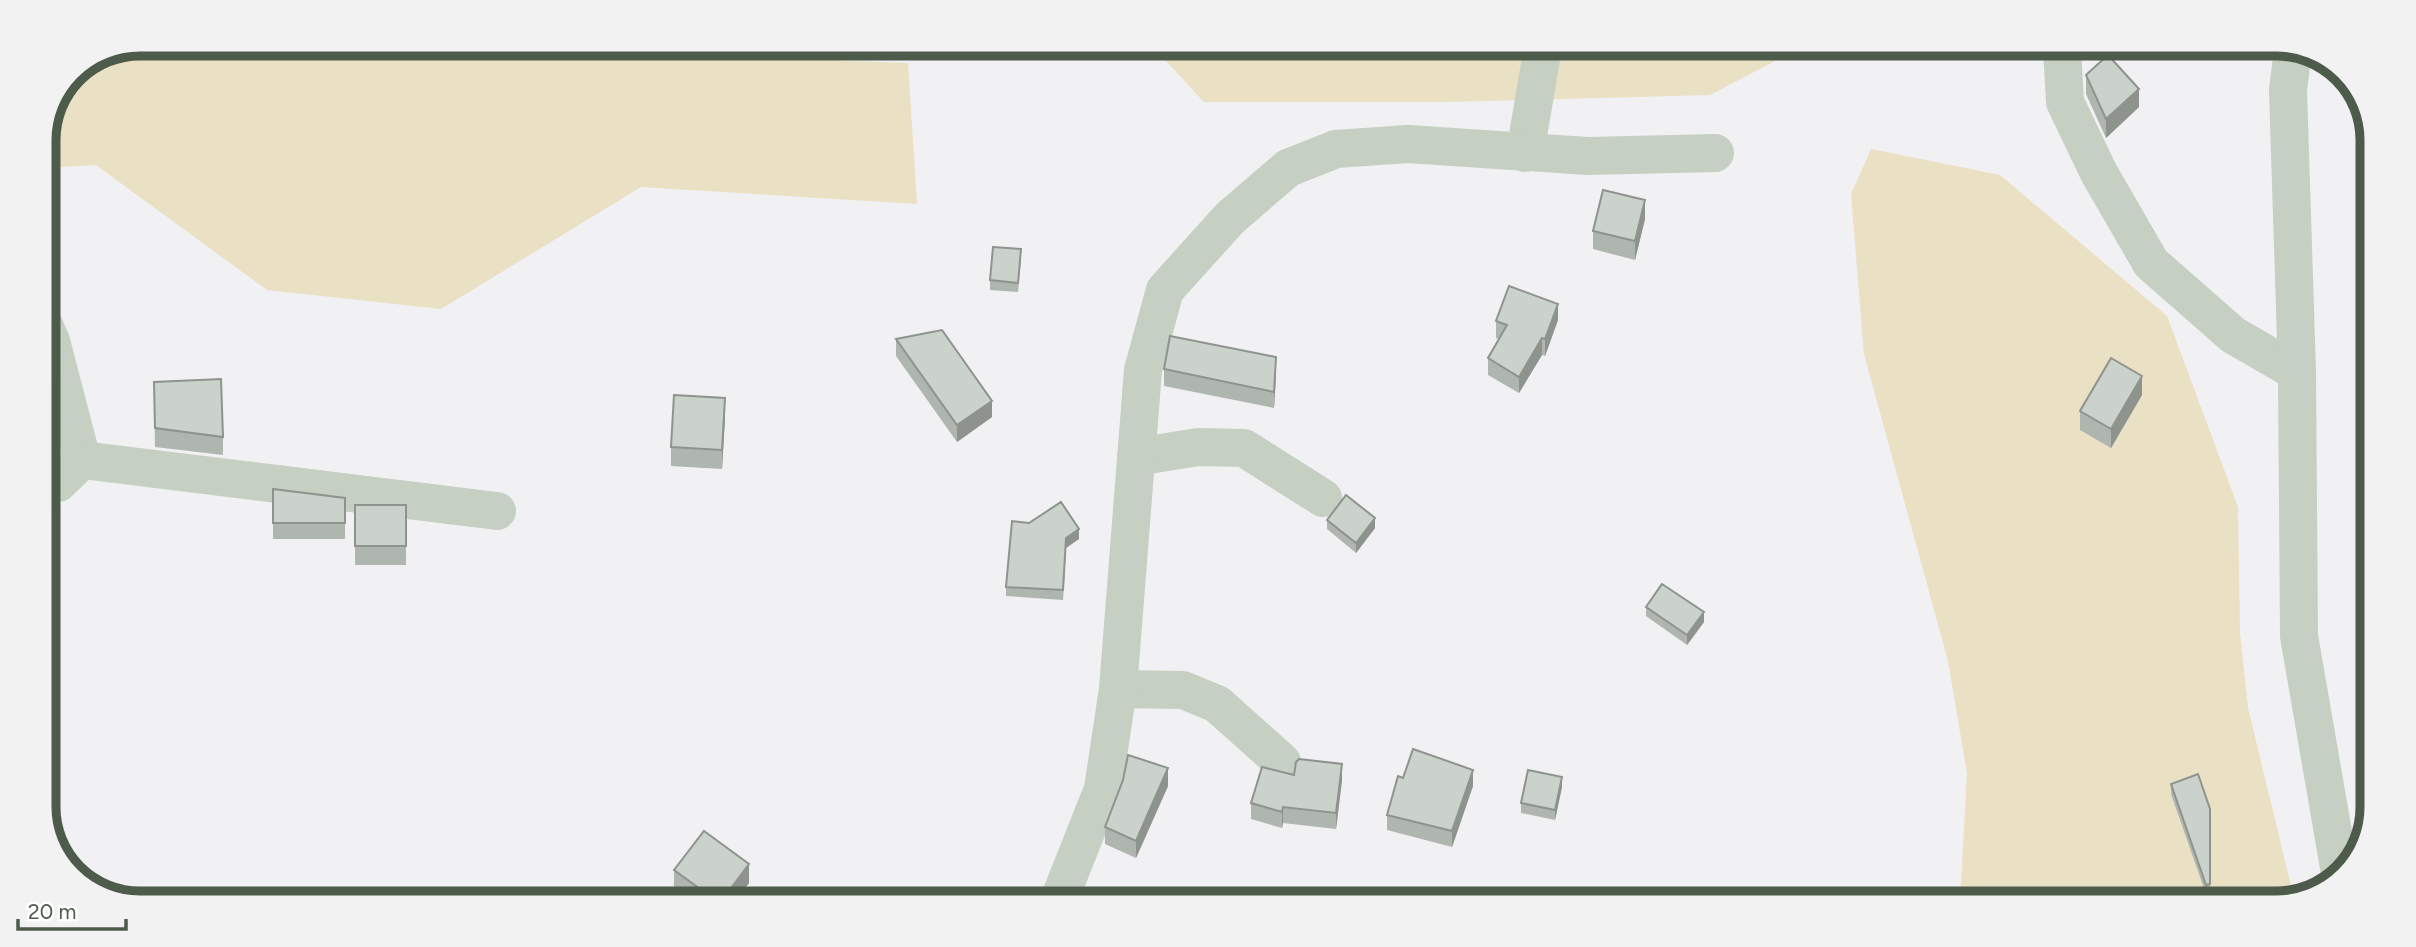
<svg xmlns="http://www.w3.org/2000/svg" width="2416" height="947" viewBox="0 0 2416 947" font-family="Figtree,sans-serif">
<rect width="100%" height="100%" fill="#f1f0f2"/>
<g fill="#eae0c4">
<polygon points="140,44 645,45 740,57 908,63 917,204 641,187 441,309 267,290 96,165 44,168 44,134 72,72"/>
<polygon points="1152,46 1800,48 1710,95 1446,102 1204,102"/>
<polygon points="1871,149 2000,175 2167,316 2238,507 2240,633 2248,708 2294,898 2277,903 1960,902 1967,773 1948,661 1864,354 1851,194"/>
</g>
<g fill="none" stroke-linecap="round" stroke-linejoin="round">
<g stroke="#c5d0c2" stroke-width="38">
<polyline points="2062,48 2065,102 2099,173 2151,263 2233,335 2297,372"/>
<polyline points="2293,49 2288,90 2297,372 2299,636 2340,873"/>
<polyline points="1525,153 1543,47"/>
<polyline points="44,325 51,341 82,460"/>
<polyline points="1136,457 1198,447 1244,448 1323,498"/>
<polyline points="44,485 58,483 82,460 497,511"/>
<polyline points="1118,689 1183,690 1217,704 1282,762"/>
<polyline points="1059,900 1103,789 1118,689 1143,370 1165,290 1230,218 1288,168 1336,149 1408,144 1588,156 1715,153"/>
</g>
</g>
<g fill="#afb5af">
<polygon points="2086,75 2139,107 2106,138 2086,94"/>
<polygon points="1645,219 1635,260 1593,249 1593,231"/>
<polygon points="1021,259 1018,292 990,290 990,280"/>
<polygon points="1558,320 1545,356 1542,355 1519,393 1488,375 1488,358 1499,339 1496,338 1496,321"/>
<polygon points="896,339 992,417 957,442 896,356"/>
<polygon points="1164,369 1276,374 1274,408 1164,386"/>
<polygon points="154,382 223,437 223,455 155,447"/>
<polygon points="2142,395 2111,448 2080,430 2080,411"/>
<polygon points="725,417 722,469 671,466 671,447"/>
<polygon points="273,489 345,514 345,539 273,539"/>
<rect x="355" y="505" width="51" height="60"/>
<polygon points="1327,520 1375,528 1356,553 1327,529"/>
<polygon points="1079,539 1066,548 1063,600 1006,596 1006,587"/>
<polygon points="1646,607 1704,622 1687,645 1646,616"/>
<polygon points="1294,775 1342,780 1336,829 1283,823 1282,828 1251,819 1251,803"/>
<polygon points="1403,778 1473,786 1452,847 1387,830 1387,815"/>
<polygon points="2171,784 2210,809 2210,894 2206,894 2171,794"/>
<polygon points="1168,786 1136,858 1105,844 1105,827"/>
<polygon points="1562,787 1555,820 1521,813 1521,803"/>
<polygon points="674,870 749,883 736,900 688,899 674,889"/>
</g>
<g fill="#8e938e">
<polygon points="2139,89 2139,107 2106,138 2106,119"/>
<polygon points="1645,200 1645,219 1635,260 1635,241"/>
<polygon points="1558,304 1558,320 1545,356 1545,339"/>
<polygon points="1542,338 1542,355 1519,393 1519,377"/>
<polygon points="1276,357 1276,374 1274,408 1274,392"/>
<polygon points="2142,376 2142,395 2111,448 2111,429"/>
<polygon points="725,398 725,417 722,469 722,450"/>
<polygon points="992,401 992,417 957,442 957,425"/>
<polygon points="1375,518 1375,528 1356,553 1356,543"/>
<polygon points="1079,529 1079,539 1066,548 1063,600 1066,538"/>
<polygon points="1704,612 1704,622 1687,645 1687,635"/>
<polygon points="1342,764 1342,780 1336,829 1336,813"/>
<polygon points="1168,768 1168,786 1136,858 1136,841"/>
<polygon points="1473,770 1473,786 1452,847 1452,831"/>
<polygon points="1562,777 1562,787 1555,820 1555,810"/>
<polygon points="1283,807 1283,823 1282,828 1282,812"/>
<polygon points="749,864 749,883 736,900 722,900"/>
</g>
<g fill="#cbd2cb" stroke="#8e938e" stroke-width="2">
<polygon points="2108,55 2139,89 2106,119 2086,75"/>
<polygon points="1603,190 1645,200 1635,241 1593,231"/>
<polygon points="993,247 1021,249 1018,283 990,280"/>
<polygon points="1509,286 1558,304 1545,339 1542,338 1519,377 1488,358 1507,325 1496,321"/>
<polygon points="942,330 992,401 957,425 896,339"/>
<polygon points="1170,336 1276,357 1274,392 1164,369"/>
<polygon points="2111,358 2142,376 2111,429 2080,411"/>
<polygon points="221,379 223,437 155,428 154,382"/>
<polygon points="674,395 725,398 722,450 671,447"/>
<polygon points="273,489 345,498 345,523 273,523"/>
<polygon points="1346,495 1375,518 1356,543 1327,520"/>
<polygon points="1061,502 1079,529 1066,538 1063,590 1006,587 1012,521 1029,523"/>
<rect x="355" y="505" width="51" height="41"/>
<polygon points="1662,584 1704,612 1687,635 1646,607"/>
<polygon points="1413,749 1473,770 1452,831 1387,815 1398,776 1403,778"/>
<polygon points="1128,755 1168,768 1136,841 1105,827 1123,780"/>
<polygon points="1299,759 1342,764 1336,813 1283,807 1282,812 1251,803 1262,767 1294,775 1296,762"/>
<polygon points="1528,770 1562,777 1555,810 1521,803"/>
<polygon points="2198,774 2210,809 2210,884 2206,885 2171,784"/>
<polygon points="704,831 749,864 722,900 714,899 674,870"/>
<rect x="238" y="895" width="51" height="3"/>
</g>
<path d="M0 0H2416V947H0ZM140 56H2276A84 84 0 0 1 2360 140V807A84 84 0 0 1 2276 891H140A84 84 0 0 1 56 807V140A84 84 0 0 1 140 56Z" fill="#f1f2f1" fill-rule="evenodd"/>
<path fill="none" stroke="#4d5b4a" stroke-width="9" d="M140 56H2276A84 84 0 0 1 2360 140V807A84 84 0 0 1 2276 891H140A84 84 0 0 1 56 807V140A84 84 0 0 1 140 56Z"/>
<path d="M18 919v10h108v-10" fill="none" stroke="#4d5b4a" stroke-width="3.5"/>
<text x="28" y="919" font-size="21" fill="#4d5b4a" stroke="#ffffff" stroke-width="5" paint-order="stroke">20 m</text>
</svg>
